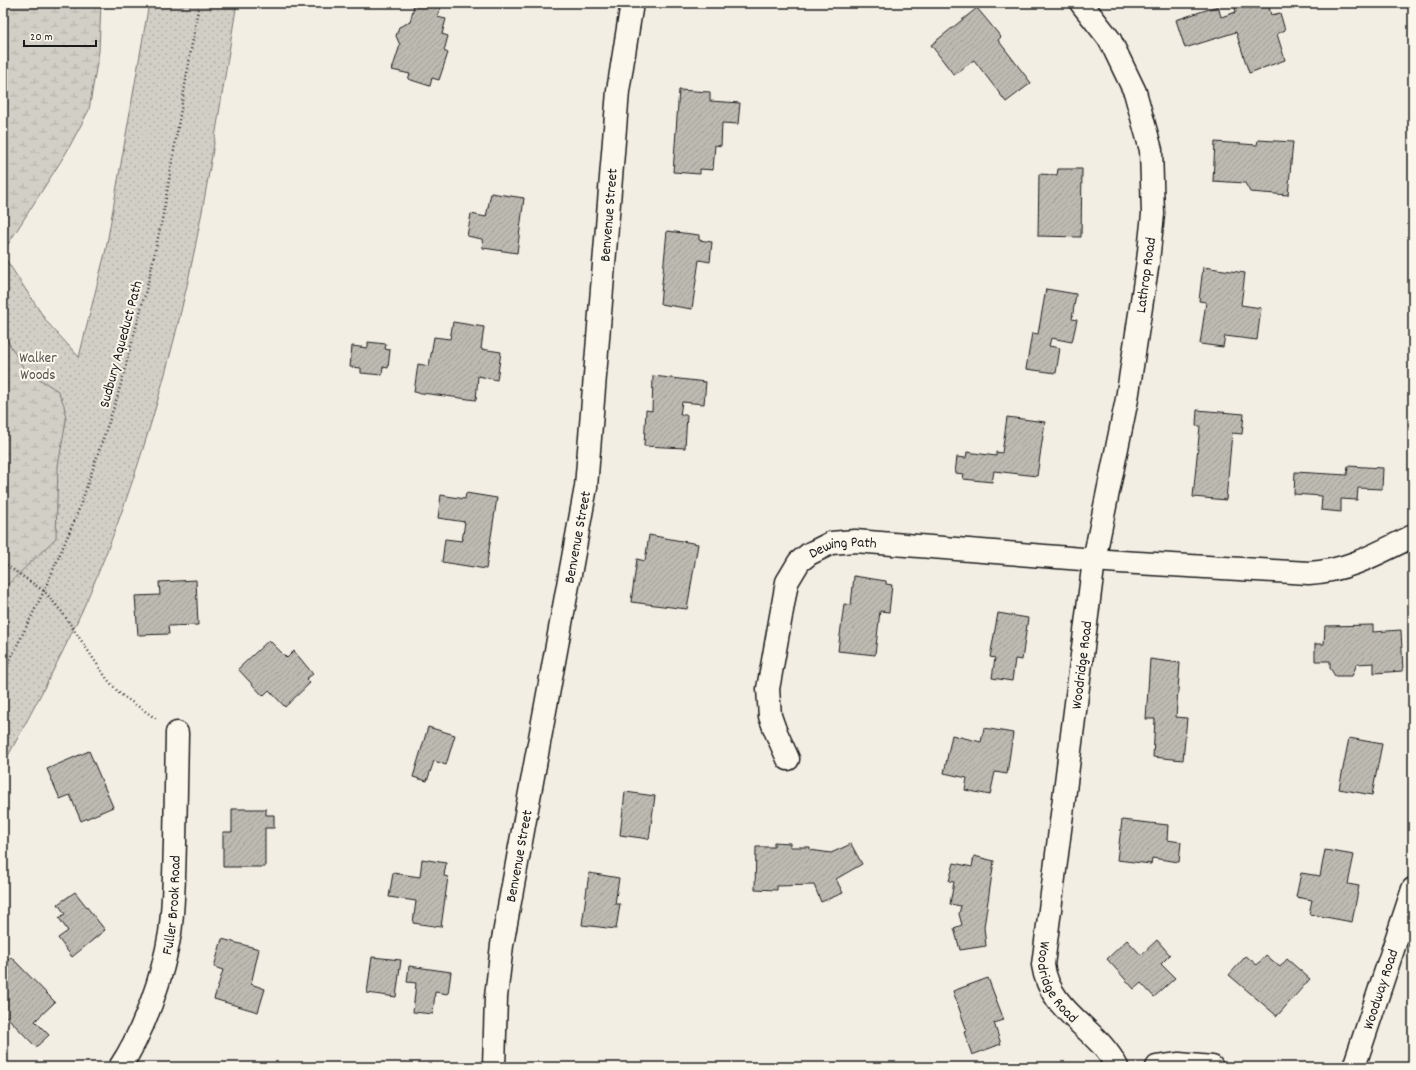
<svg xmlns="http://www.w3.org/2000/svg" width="1416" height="1070" viewBox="0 0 1416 1070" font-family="Dekko,sans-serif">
<defs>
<pattern id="green-dots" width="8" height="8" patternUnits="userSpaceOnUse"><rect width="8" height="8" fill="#d2cfc6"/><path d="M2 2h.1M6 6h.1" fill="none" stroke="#b4b1aa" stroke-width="1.8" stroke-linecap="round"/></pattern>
<pattern id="wetland-marsh" width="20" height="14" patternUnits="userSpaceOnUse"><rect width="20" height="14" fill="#d2cfc6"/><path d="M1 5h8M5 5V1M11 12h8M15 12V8" fill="none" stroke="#b4b1aa"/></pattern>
<pattern id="building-hatch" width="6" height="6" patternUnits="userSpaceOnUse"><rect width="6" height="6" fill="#bdbab1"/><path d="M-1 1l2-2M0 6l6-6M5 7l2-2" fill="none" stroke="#a29f98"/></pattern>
</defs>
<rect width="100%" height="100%" fill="#f2eee4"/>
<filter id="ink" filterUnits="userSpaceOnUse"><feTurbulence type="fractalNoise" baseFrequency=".025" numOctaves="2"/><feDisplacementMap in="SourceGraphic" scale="8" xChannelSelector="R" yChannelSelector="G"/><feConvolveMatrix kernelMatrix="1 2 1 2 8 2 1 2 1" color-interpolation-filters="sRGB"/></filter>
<g filter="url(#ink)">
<path fill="url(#green-dots)" stroke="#777671" d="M 149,3 L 237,3 C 219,110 204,219 178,324 C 154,421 123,519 82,611 C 58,663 31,714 3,765 L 3,255 L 47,322 L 79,357 L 106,249 Z"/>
<g fill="url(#wetland-marsh)" stroke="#777671">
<polygon points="3,3 101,3 99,51 89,110 66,153 3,252"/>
<polygon points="3,333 24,369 58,391 64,405 66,421 58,466 56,538 3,589"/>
</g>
<g fill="url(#building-hatch)" stroke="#1c1c1c">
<polygon points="406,3 442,3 437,17 446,19 442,34 448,36 444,51 448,53 439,80 432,78 430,86 408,79 410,74 392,70 400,45 396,36 399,27 410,22 414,6"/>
<polygon points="1238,3 1268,3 1271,15 1280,13 1285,30 1277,34 1285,60 1249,73 1236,32 1185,48 1176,20 1218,6 1221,17 1236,12 1234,4"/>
<polygon points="977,8 1001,37 998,40 1031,83 1006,102 974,60 954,75 931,45"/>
<polygon points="679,90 710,92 710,101 740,103 738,124 722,123 721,146 715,145 713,170 700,169 700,174 673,172"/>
<polygon points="1258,140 1293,142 1288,195 1250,192 1245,183 1213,181 1215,142 1257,145"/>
<polygon points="1058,169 1082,169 1081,237 1038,236 1039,174 1057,175"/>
<polygon points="491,193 524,198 517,253 483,248 482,239 467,236 471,214 486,217"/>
<polygon points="667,231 699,235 699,240 712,242 710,262 699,260 692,309 660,304"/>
<polygon points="1203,267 1245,273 1241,305 1261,308 1257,340 1225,336 1223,347 1200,344 1206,302 1199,301"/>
<polygon points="1046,289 1076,294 1072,319 1077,320 1072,342 1051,338 1049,346 1060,348 1056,373 1026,369 1032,333 1038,334"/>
<polygon points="453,322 484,327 481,349 501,352 497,380 478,376 476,400 414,392 418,364 429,366 434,337 450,339"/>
<polygon points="368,342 386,344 385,349 390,350 388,368 383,367 382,375 361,373 361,368 350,367 352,346 368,348"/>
<polygon points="653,376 706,382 704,404 682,402 680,415 687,415 685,448 644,446 646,410 652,411"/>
<polygon points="1197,410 1244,414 1242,434 1232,433 1226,500 1193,497 1200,426 1196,426"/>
<polygon points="1007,417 1045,422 1037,476 994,471 992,482 963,479 964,474 955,473 957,457 966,458 967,452 996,456 996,452 1002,453"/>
<polygon points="1348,466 1383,468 1382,489 1358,488 1357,500 1341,499 1341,512 1321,510 1322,496 1294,494 1295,472 1347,475"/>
<polygon points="466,493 497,498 486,569 442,562 445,539 462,541 465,522 438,518 441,495 465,499"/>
<polygon points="649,535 698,544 687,609 631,602 637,559 645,561"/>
<polygon points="854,576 886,581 886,584 892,585 889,612 880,611 875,655 838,651 844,604 851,605"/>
<polygon points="196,580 198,625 168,626 169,634 138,635 135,596 160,595 159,582"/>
<polygon points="998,613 1028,618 1022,660 1015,659 1012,681 992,678 995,658 990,657"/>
<polygon points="1373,625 1373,632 1401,630 1403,671 1374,673 1374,663 1357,664 1352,676 1335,676 1330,668 1330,661 1315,661 1315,644 1324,644 1325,626"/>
<polygon points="269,640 287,658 294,651 313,674 306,679 310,683 285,707 269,690 263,696 238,669"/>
<polygon points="1150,659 1180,663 1176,717 1187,718 1183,760 1153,757 1155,719 1146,719"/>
<polygon points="428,727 455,735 446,765 434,761 427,781 413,777"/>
<polygon points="984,728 1013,733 1007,774 995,772 990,795 965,790 967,778 944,773 952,735 981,742"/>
<polygon points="1349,738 1382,744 1372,795 1339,789"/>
<polygon points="89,751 113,807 81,821 70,795 60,799 47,769"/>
<polygon points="625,792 655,796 649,839 620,835"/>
<polygon points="232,809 266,809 266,815 274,815 274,828 265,828 265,867 223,867 223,832 232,832"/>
<polygon points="1122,820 1168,825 1167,840 1181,842 1179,862 1152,858 1151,864 1117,860"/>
<polygon points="774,842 790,843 790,847 810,847 810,850 831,853 851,844 862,864 836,879 843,893 821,902 814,885 777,886 777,890 755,889 756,847 774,847"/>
<polygon points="1325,850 1354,855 1348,884 1359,886 1352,922 1309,914 1312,900 1296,897 1301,873 1320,876"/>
<polygon points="974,856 994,861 984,927 986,946 960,950 954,928 962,925 959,914 961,906 950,904 954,882 949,881 954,863 972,867"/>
<polygon points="422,859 446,863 444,876 448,877 441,927 413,923 416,901 389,897 393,873 420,877"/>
<polygon points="589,873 619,878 615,904 620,904 616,929 582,925"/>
<polygon points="75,892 105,930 72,957 58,938 68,931 59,918 65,914 58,904"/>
<polygon points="222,939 259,949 251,984 265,989 258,1012 214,999 223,970 214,967"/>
<polygon points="1127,940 1141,955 1157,940 1170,955 1161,964 1175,978 1154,997 1141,983 1134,989 1107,959"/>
<polygon points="1266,955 1280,967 1287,959 1310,979 1277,1016 1229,975 1246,956 1257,965"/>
<polygon points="11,957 55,1002 35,1021 49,1035 36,1047 3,1013 3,965"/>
<polygon points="372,957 401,960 396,997 367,993"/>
<polygon points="409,966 451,972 448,994 435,992 433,1014 413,1012 416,983 407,982"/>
<polygon points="988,978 1004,1020 994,1023 1001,1044 972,1055 964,1032 967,1031 953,991"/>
</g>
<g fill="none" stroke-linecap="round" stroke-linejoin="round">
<defs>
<g id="minor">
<path id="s1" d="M 1081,3 L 1110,40 L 1135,92 L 1151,150 L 1153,214 L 1148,261 L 1127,399 L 1094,560 L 1043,965 C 1050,1013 1097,1027 1117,1067"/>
<path id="s2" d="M 788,759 L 775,730 L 770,716 L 768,689 L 787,582 L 799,562 L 809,554 L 831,543 L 855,541 L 1120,562 L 1309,573 C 1348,571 1378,553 1413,536"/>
<path id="s3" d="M 120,1067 C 144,1031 163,976 170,933 C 174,903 174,873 175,842 C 176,806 176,769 177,733"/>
<path id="s4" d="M 494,1067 L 496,997 L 502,945 L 586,487 L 618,91 L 632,3"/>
<polyline points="1157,1067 1179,1064 1212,1067"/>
<path id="s5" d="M 1354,1067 L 1413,889"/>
</g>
</defs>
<use href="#minor" stroke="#1c1c1c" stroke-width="25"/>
<g stroke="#1c1c1c" stroke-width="2.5" stroke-dasharray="1 3" stroke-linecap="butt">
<polyline points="3,563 44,591 62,612 107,679 120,694 158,720"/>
<polyline points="3,674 44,591 78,512 117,398 149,279 163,215 199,3"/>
</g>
<use href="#minor" stroke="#fbf7ec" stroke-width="22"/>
</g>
</g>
<g text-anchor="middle" stroke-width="4" stroke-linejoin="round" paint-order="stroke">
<g font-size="15" fill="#1c1c1c" stroke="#fbf7ec">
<text dy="5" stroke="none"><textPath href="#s4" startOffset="861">Benvenue Street</textPath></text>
<text transform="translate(1145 275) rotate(-82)" y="5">Lathrop Road</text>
<text transform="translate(120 344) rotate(-75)" y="5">Sudbury Aqueduct Path</text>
<text dy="5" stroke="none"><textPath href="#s4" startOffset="537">Benvenue Street</textPath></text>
<text dy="5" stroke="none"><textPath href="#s2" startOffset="254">Dewing Path</textPath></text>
<text transform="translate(1081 665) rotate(-83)" y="5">Woodridge Road</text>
<text dy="5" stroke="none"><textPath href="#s4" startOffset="213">Benvenue Street</textPath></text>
<text dy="5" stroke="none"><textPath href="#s3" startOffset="172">Fuller Brook Road</textPath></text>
<text dy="5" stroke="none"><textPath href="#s1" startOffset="1009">Woodridge Road</textPath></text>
<text dy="5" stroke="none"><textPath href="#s5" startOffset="82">Woodway Road</textPath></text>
</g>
<g font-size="15" fill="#53524f" stroke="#fbf7ec">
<text x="38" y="362">Walker<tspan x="38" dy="17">Woods</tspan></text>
</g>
</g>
<rect width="1416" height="1070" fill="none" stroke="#fbf7ec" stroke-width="16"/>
<rect x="8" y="8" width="1400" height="1054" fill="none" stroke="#1c1c1c" stroke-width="1.5" filter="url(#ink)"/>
<path d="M24 40v6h72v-6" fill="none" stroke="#1c1c1c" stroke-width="2"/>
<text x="30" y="40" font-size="12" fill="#1c1c1c" stroke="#fbf7ec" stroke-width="3" paint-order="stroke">20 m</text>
</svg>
